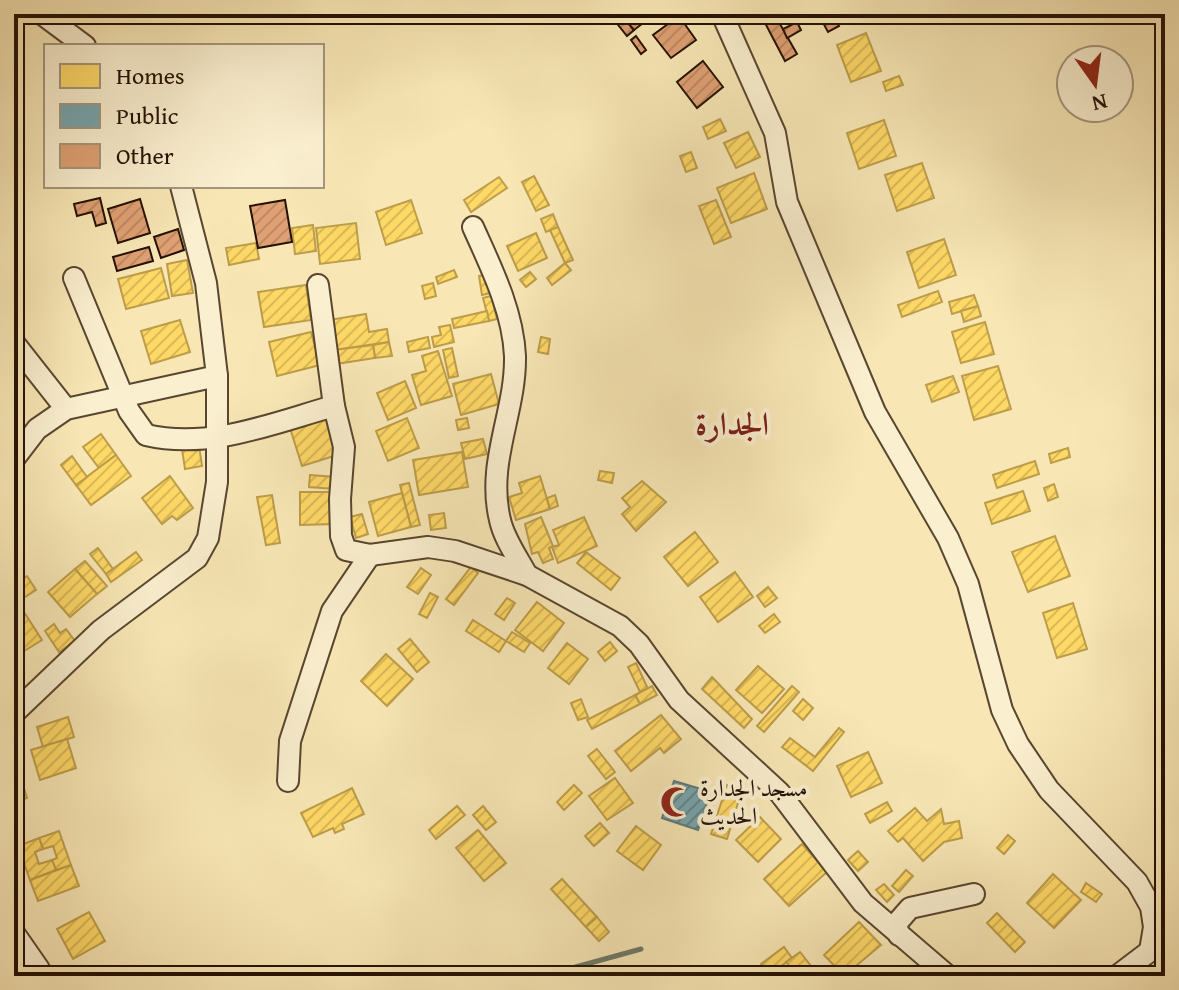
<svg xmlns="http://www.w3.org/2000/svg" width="1179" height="990" viewBox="0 0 1179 990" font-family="'Gentium Book Plus',Amiri,serif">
<defs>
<pattern id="homes-hatch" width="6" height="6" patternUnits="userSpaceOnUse" patternTransform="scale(2)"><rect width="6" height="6" fill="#ffd966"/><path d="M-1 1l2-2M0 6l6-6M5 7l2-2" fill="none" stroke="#dab957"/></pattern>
<pattern id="public-hatch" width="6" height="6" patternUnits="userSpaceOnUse" patternTransform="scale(2)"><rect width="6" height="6" fill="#76a5af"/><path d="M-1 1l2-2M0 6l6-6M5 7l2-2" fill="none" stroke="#61858c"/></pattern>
<pattern id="building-hatch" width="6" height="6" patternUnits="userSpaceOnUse" patternTransform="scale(2)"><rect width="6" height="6" fill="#dfa073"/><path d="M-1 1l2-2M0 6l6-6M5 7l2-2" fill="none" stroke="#bf8962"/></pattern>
</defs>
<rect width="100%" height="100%" fill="#f8e7b5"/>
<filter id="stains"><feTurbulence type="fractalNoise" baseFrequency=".0025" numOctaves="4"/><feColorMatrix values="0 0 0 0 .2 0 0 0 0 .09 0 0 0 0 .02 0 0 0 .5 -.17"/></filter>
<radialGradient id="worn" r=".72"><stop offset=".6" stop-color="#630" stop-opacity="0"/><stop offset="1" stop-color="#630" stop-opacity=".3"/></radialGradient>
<g fill="url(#homes-hatch)" stroke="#bd9d49" stroke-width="2">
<polygon points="866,33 881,71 851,82 837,45"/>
<polygon points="899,76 903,85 886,91 883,82"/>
<polygon points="720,119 726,131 708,139 703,127"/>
<polygon points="884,120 896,156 859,169 847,133"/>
<polygon points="748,132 760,157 736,168 724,143"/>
<polygon points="691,152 697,168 686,172 680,156"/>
<polygon points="922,163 934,198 897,211 885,175"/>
<polygon points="754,173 767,209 731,223 717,188"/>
<polygon points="534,176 549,205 536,211 522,182"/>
<polygon points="499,177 507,188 471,212 464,200"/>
<polygon points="411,200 422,233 386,245 376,212"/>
<polygon points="716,200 731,237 714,244 699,206"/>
<polygon points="553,214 558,227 546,232 541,219"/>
<polygon points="356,223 360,259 320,264 316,228"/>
<polygon points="313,225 316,251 295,254 292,228"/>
<polygon points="558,227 573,260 565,263 550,230"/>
<polygon points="536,233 547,258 518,271 507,246"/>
<polygon points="944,239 956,275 919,288 907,252"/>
<polygon points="256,243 259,259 229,265 226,248"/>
<polygon points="187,260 193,293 172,296 167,264"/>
<polygon points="565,263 571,270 552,285 547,278"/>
<polygon points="161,268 169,298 126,309 118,279"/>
<polygon points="454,270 457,277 438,284 436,277"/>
<polygon points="530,272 536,279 526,287 520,280"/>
<polygon points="487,274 491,293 482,295 479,276"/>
<polygon points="433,283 436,296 425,299 422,286"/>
<polygon points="306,285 311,320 264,327 258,292"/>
<polygon points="938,291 942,302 902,317 898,305"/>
<polygon points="974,295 978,306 952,314 949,302"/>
<polygon points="491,296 497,319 489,321 483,298"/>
<polygon points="978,306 981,316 964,322 961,311"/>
<polygon points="487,311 489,321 454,328 452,319"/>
<polygon points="366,314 369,332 387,329 389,342 334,350 329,320"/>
<polygon points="180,320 190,352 151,364 141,331"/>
<polygon points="985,322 994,354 961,363 952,332"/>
<polygon points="450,325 454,342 434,347 432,337 441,335 439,327"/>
<polygon points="311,332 320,365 277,376 269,342"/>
<polygon points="428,337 430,348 409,352 407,342"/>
<polygon points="541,337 550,339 548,354 538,352"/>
<polygon points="389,342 392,356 375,358 373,345"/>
<polygon points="373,345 375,358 336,364 334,350"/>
<polygon points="452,348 458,376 449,378 443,350"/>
<polygon points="438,351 452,396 421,405 412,375 426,371 422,356"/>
<polygon points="998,366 1011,409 974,420 962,376"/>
<polygon points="491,374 499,404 461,415 453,384"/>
<polygon points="953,376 959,392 932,402 926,385"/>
<polygon points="405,381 416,408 388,420 377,393"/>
<polygon points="325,417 337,455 302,466 290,428"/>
<polygon points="407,418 419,448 388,461 376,431"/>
<polygon points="467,418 469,428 458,430 456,420"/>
<polygon points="101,434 116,455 99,468 83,447"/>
<polygon points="483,439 487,454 465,459 461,443"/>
<polygon points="199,446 202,466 185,469 182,449"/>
<polygon points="1068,448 1070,457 1051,463 1049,454"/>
<polygon points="462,452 468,487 419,495 413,460"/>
<polygon points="116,455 131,476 91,505 76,485"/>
<polygon points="72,456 87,477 76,485 61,465"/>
<polygon points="1035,461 1039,474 997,488 993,475"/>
<polygon points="600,471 614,473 612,483 598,480"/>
<polygon points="310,475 336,477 334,489 309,487"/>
<polygon points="170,476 193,508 177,520 172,516 162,524 142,498"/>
<polygon points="540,476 550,509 516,520 509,497 522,493 519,483"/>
<polygon points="642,481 666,502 636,531 622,514 630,507 622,498"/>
<polygon points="409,483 420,525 411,527 400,485"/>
<polygon points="1054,484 1058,497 1048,501 1044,488"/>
<polygon points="1023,491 1030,511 992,524 985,503"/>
<polygon points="300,492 334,492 335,524 300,525"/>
<polygon points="402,493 411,527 378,536 369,502"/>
<polygon points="272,495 280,543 266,545 257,497"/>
<polygon points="555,495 558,506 550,509 547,498"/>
<polygon points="444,513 446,528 431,530 429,515"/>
<polygon points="362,514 368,534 356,538 350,517"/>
<polygon points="541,517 553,546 549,548 553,559 543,563 538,552 532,554 525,524"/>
<polygon points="584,517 597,546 558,563 552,547 559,545 553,530"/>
<polygon points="695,532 718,562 688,586 664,557"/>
<polygon points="1055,536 1070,576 1028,592 1012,552"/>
<polygon points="98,548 113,569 106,574 90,554"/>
<polygon points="136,552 142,560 111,582 106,574"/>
<polygon points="586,552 620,578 611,590 577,563"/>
<polygon points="85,561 107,586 97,594 75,569"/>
<polygon points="471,567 478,573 454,605 446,599"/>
<polygon points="421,568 431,575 418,594 407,587"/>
<polygon points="75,569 97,594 70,617 48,592"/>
<polygon points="735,572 753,597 718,622 700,597"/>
<polygon points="27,576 36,590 14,604 14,584"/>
<polygon points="768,587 777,598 765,607 757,596"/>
<polygon points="430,593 438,597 427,618 419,614"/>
<polygon points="507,598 515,603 504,620 495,614"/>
<polygon points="537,602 564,623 543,651 515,630"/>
<polygon points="1073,603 1087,649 1057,658 1043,613"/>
<polygon points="24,612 42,640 16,656 14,618"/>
<polygon points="774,614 780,622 765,633 759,626"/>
<polygon points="473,620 506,641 499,652 466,631"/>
<polygon points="54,624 60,633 66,629 75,641 59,652 45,631"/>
<polygon points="512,632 530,643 524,652 506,641"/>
<polygon points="410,639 429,662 417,672 398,649"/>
<polygon points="610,642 617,651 605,661 598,652"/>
<polygon points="567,643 588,659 569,684 548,668"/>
<polygon points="386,654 413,679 387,706 361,681"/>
<polygon points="636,663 648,689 640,692 628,667"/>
<polygon points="758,666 784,689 762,713 736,690"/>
<polygon points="712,677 752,719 744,728 702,689"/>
<polygon points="652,686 657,695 640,704 635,695"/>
<polygon points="792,686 799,692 764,732 757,726"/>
<polygon points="635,695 640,704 592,729 587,720"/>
<polygon points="581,699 588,717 578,720 571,703"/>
<polygon points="803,699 813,708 803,720 793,711"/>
<polygon points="661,715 681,739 664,753 660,748 631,771 615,751"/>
<polygon points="68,717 74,737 43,747 37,727"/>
<polygon points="839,728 844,732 813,771 782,747 790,738 815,757"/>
<polygon points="67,739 76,768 40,780 31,750"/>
<polygon points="597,749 615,772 606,779 588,756"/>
<polygon points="868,752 882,783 851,797 837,766"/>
<polygon points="17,766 27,798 14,802 14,767"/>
<polygon points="615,778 633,803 607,820 589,796"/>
<polygon points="574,785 582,793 564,810 557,802"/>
<polygon points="727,785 742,790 727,839 711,834"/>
<polygon points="352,788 364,814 342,824 344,829 335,833 333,828 313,837 301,813"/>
<polygon points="887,802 892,811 870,823 865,814"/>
<polygon points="457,806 465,815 436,839 429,830"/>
<polygon points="483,806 496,822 486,830 473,815"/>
<polygon points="915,808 927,821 941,809 944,824 959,821 962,838 944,842 923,861 903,838 898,842 888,831"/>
<polygon points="760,817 781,839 758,862 736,840"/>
<polygon points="600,823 609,833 594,846 585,836"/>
<polygon points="636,826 661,845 643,870 617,851"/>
<polygon points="478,830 506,863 484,881 456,848"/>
<polygon points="59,831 71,865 56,870 52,860 57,858 53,846 43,849 39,838"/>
<polygon points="1008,835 1015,841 1004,854 997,848"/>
<polygon points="39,838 43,849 35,852 39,864 52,860 56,870 30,880 18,846"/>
<polygon points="802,844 827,872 789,906 764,879"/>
<polygon points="858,851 868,862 858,871 848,860"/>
<polygon points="71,865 79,886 38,901 30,880"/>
<polygon points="906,870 913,876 899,892 892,886"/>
<polygon points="1053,874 1081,900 1054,928 1027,903"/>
<polygon points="562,879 597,917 586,927 551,889"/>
<polygon points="1086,883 1102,894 1096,902 1081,892"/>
<polygon points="884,884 894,895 887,902 876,890"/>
<polygon points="89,912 105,941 73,959 57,929"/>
<polygon points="997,913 1025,942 1015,952 987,923"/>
<polygon points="597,917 609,932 599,941 586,927"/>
<polygon points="859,922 881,945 844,976 824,955"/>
<polygon points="784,947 792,958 769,975 761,964"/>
<polygon points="800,952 818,975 816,976 806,976 800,968 794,972 786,962"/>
</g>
<polygon fill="url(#public-hatch)" stroke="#5d797c" stroke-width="2" points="674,781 711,792 698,830 662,818"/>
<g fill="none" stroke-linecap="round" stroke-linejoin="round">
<polyline stroke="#6d7a68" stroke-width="5" points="543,976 641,949"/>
</g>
<g fill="url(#building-hatch)" stroke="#241104" stroke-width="2">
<polygon points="621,14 634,30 627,36 611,16"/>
<polygon points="638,14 655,14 634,30 627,22"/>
<polygon points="833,14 839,26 828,32 821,19"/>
<polygon points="679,16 696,40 671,58 653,35"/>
<polygon points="776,17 797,54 785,61 765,23"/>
<polygon points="797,22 801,30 787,38 783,29"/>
<polygon points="636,36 646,50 641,54 631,40"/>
<polygon points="703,61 723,87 697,108 677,82"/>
<polygon points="100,198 106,223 96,226 92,212 77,216 74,204"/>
<polygon points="140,199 150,233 118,243 108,209"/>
<polygon points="285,200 292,242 258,248 250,206"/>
<polygon points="178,229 184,250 161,258 154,237"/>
<polygon points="149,247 153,261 117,271 113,257"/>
</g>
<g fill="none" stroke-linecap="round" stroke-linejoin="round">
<defs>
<g id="minor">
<polyline points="42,14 85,46"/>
<polyline points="722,14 775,133 787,202 875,412 948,538 968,584 1002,710 1018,744 1049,790 1137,882 1151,907 1154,927 1150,951 1117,976"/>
<path d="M 473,227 C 491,267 513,311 515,356 C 516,413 486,462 500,520 C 504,539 518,558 527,575"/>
<path d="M 74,278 L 129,411 L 146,435 C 210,450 273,423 334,406"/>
<polyline points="318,285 334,406 344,447 340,499 341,536 346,550 370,555 428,547 455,551 527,575 620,626 639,644 679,700 779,792 863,903 948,976"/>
<polyline points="14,343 66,409"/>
<polyline points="14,459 37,429 66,409 217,376"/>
<polyline points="14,713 101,630 197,558 208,538 217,482 217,376 206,283 181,186"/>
<polyline points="288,781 290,741 332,611 370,555"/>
<polyline points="14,933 39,969"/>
<polyline points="899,935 896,924 910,908 974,894"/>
</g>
</defs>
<use href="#minor" stroke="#594630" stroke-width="24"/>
<use href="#minor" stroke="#faefcf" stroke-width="20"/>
</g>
<defs>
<symbol id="mosque-bare" viewBox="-9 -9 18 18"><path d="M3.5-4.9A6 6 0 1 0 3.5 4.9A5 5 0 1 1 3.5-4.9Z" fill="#8f2418" stroke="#faefcf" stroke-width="2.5" paint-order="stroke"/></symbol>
</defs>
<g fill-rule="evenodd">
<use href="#mosque-bare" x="654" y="780" width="44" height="44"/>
</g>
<g text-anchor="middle" stroke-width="8" stroke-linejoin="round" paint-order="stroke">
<g font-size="24" fill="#241104" stroke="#faefcf" text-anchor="start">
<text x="700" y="796">مسجد الجدارة<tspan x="700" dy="28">الحديث</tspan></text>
</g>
<g font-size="32" font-weight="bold" fill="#7a1f14" stroke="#faefcf">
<text x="732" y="435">الجدارة</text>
</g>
</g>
<rect width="1179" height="990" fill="none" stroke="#f8e7b5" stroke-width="48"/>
<rect x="16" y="16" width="1147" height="958" fill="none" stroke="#241104" stroke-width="4"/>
<rect x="24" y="24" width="1131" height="942" fill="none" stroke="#241104" stroke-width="2"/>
<rect x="44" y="44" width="280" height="144" fill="#faefcf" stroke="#a4967e" stroke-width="2"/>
<rect x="60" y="64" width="40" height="24" fill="#ffd966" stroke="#a4967e" stroke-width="2"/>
<text x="116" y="84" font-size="24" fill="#241104">Homes</text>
<rect x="60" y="104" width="40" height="24" fill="#76a5af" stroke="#a4967e" stroke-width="2"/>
<text x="116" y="124" font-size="24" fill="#241104">Public</text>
<rect x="60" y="144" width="40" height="24" fill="#dfa073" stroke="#a4967e" stroke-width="2"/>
<text x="116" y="164" font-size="24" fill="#241104">Other</text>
<g transform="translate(1095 84) rotate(166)"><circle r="38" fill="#faefcf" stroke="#a4967e" stroke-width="2"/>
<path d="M0-6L14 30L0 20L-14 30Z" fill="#8f2418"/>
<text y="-12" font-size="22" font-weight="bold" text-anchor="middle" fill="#241104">N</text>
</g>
<rect width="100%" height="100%" filter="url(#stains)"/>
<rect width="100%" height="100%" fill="url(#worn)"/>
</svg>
